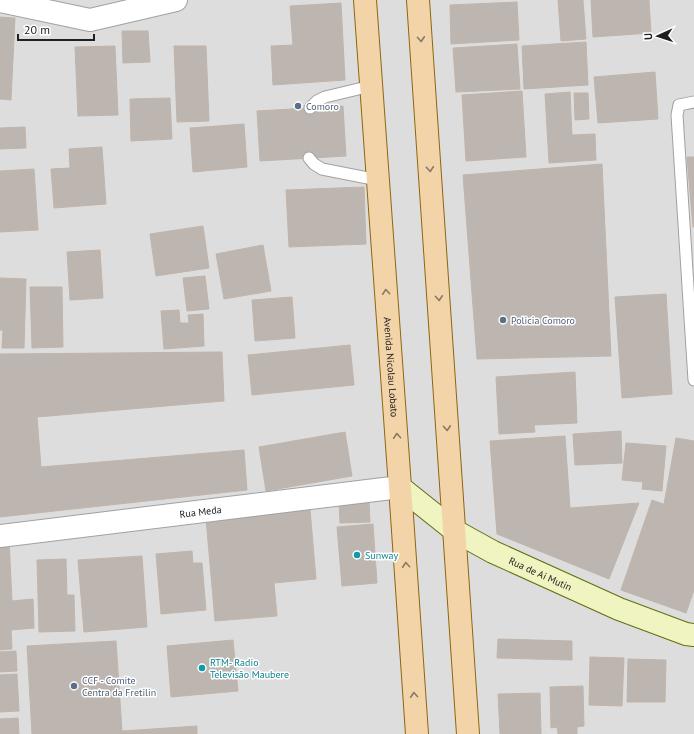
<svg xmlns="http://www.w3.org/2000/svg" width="694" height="734" viewBox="0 0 694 734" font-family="'PT Sans',sans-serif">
<rect width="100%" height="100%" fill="#efede7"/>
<rect fill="#dedddd" x="0" y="0" width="694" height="734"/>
<g fill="#bdb6b0" stroke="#c0b5ab">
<polygon points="558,0 583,0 586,39 561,41"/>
<polygon points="591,0 649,0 651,33 593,37"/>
<polygon points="517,2 519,40 451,44 450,5"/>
<polygon points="341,3 345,80 273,85 271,46 293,45 290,6"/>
<polygon points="0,17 15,18 11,100 0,99"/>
<polygon points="122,31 148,31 150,62 123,63"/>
<polygon points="586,42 588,85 524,89 522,46"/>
<polygon points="517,44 520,89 456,92 453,48"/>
<polygon points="115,46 118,115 78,116 75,47"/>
<polygon points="174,46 206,46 209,121 177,122"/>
<polygon points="655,72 658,119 598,123 594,77"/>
<polygon points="522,91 526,157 466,161 462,95"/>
<polygon points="570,92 572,135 595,134 596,160 549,163 545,94"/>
<polygon points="574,93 588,93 589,119 575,120"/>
<polygon points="170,98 172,139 131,141 130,99"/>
<polygon points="343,106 346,156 260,161 257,111"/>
<polygon points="244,124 247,167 193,172 190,128"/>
<polygon points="25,127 26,148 0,149 0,128"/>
<polygon points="102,147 106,204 54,208 51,169 70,168 69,149"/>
<polygon points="687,157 694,157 694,227 693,227"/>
<polygon points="602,164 611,356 477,359 463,175"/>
<polygon points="34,169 38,230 0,232 0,171"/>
<polygon points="364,187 366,244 289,247 286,190"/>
<polygon points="203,226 209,268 156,276 150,234"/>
<polygon points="263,245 271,291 224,299 216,254"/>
<polygon points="100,250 103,298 70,300 67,252"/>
<polygon points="205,276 209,309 187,311 183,278"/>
<polygon points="0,278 26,279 24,348 2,348 3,330 0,330"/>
<polygon points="30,287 62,287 63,347 32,348"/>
<polygon points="666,294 672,394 622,398 615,297"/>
<polygon points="292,297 295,338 255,341 252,300"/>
<polygon points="179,310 180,323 189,323 188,315 203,314 204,346 164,349 161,311"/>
<polygon points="350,345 354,385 252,395 248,355"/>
<polygon points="222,352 224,401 37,417 41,467 244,450 247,490 0,517 0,354"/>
<polygon points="575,372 577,423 534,425 535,432 499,434 496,377"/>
<polygon points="621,431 622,463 575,465 573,434"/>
<polygon points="345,432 352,476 266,491 259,447"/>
<polygon points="565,436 570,508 639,503 609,579 497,534 490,441"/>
<polygon points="676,438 694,441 694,515 664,504"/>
<polygon points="626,443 666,446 662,491 642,489 643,482 622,480"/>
<polygon points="652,500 694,515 694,590 686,613 621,590"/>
<polygon points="369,501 370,522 340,523 339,503"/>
<polygon points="310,509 316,579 274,583 277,616 215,621 206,519"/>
<polygon points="373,524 377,583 342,586 337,527"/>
<polygon points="0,539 9,539 12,601 33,599 34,628 11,630 12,649 0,650"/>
<polygon points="192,551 193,563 202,563 206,610 161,614 156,554"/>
<polygon points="142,556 147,627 84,632 78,560"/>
<polygon points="66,559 67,595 74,595 75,631 39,632 37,560"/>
<polygon points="498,639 572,641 572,660 497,658"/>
<polygon points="233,640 238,691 171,697 167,646"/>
<polygon points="116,641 122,731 197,726 197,734 32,734 27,646"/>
<polygon points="16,651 17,671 0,672 0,652"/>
<polygon points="590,657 624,658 622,706 589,705"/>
<polygon points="628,659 666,660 665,702 627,702"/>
<polygon points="17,674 19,711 0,712 0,675"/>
<polygon points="583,686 584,726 577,727 577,734 558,734 557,727 551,728 550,687"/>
<polygon points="540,693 541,734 500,734 498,694"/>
<polygon points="18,718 19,734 0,734 0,719"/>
</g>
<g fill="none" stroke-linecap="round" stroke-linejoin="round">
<defs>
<g id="lane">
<polyline points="694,102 679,105 677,115 694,380"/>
<polyline points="310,108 317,101 325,97 371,86"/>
<polyline points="309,158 314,164 322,169 378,180"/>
</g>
<g id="street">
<polyline points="0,1 90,20 176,0"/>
<path id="s1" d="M 0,536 L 400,487"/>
</g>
<g id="secondary">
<path id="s2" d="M 400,487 L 455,531 L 493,552 L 619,609 L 686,634 L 694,635"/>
</g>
<g id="primary">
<path id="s3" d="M 365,0 L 400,487 L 417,734"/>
<polyline points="418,0 468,734"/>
</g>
</defs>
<use href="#lane" stroke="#a1a1a1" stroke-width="13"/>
<use href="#street" stroke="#a1a1a1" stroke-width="24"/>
<use href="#secondary" stroke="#626e10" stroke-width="24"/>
<use href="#primary" stroke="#8d660f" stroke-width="24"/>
<use href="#lane" stroke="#fff" stroke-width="11"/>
<use href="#street" stroke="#fff" stroke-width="22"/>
<use href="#secondary" stroke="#f0f4c1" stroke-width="22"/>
<use href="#primary" stroke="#f3d4a9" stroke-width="22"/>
</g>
<defs><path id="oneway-chevron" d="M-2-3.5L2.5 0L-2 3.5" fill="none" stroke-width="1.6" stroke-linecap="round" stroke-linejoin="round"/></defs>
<g stroke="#8a7a64">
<use href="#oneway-chevron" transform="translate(421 39) rotate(86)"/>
<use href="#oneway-chevron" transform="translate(430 169) rotate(86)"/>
<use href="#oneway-chevron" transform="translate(386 292) rotate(-94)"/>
<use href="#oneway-chevron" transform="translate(439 298) rotate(86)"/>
<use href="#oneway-chevron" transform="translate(447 428) rotate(86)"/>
<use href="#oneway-chevron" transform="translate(397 436) rotate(-94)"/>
<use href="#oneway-chevron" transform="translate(406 565) rotate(-94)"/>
<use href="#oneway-chevron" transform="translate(414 695) rotate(-94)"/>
</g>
<g fill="#5c6f8a" stroke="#fff" stroke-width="1.5">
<circle cx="298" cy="106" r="4"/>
<circle cx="503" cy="320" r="4"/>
<circle cx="74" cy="686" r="4"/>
</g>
<g fill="#0f9aa8" stroke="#fff" stroke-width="1.5">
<circle cx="357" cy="555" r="4"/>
<circle cx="202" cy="668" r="4"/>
</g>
<g text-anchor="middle" stroke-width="3" stroke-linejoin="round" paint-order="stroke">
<g font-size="10" fill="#4e5e75" stroke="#fff" text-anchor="start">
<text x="306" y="110">Comoro</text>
<text x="511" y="324">Policia Comoro</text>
<text x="82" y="684">CCF - Comite<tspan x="82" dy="12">Centra da Fretilin</tspan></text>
</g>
<g font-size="10" fill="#202020" stroke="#fff">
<text dy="4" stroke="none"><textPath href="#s3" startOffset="368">Avenida Nicolau Lobato</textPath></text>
<text dy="4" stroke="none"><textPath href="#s1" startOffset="202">Rua Meda</textPath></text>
<text dy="4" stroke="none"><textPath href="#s2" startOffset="166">Rua de Ai Mutin</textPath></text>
</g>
<g font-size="10" fill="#0d838f" stroke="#fff" text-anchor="start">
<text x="365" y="559">Sunway</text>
<text x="210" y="666">RTM- Radio<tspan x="210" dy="12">Televisão Maubere</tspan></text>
</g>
</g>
<g transform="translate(658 36) rotate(267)" stroke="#ffffff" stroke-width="3" paint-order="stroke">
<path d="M0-3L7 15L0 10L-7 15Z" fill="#202020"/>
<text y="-6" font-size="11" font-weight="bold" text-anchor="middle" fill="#202020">U</text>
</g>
<path d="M18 34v6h76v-6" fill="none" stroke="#202020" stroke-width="2"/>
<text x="24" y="34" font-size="12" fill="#202020" stroke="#ffffff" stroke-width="3" paint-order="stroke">20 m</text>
</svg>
